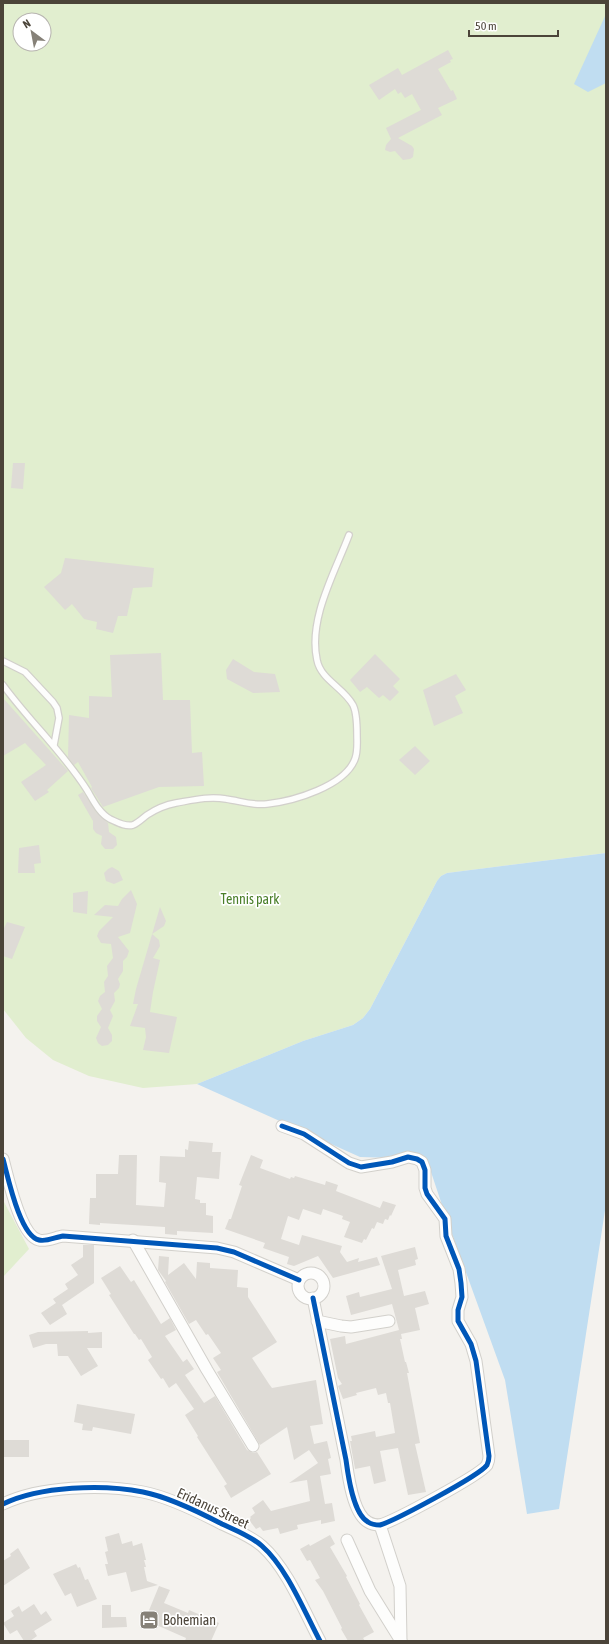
<svg xmlns="http://www.w3.org/2000/svg" width="609" height="1644" viewBox="0 0 609 1644" font-family="'Asap Condensed',sans-serif">
<rect width="100%" height="100%" fill="#f4f2ee"/>
<g fill="#e1eecf" fill-rule="evenodd">
<path d="M 3,3 L 606,3 L 606,853 L 447,873 L 441,876 L 437,881 L 370,1009 L 363,1018 L 353,1025 L 303,1041 L 197,1084 L 143,1088 L 89,1076 L 53,1060 L 26,1038 L 3,1009 ZM 20,20 L 44,20 L 44,44 L 20,44 Z"/>
<polygon points="3,1200 29,1249 3,1277"/>
</g>
<g fill="#c0ddf1">
<polygon points="606,14 606,83 588,92 574,84"/>
<polygon points="606,853 606,1204 559,1509 527,1514 505,1380 447,1220 427,1160 419,1154 392,1158 360,1157 197,1084 303,1041 353,1025 363,1018 370,1009 437,881 441,876 447,873"/>
</g>
<g fill="#dedbd6">
<polygon points="448,50 453,59 450,60 451,62 438,69 451,91 453,90 457,99 438,108 442,115 398,138 412,146 414,149 413,157 410,159 403,160 395,151 390,152 385,150 386,145 391,139 386,128 421,110 412,94 405,98 401,92 398,94 395,89 379,100 369,85 398,68 402,75"/>
<polygon points="13,463 25,463 23,489 11,488"/>
<polygon points="65,558 154,568 152,587 133,588 127,616 118,616 113,633 96,629 97,622 84,619 72,604 65,610 44,587 61,573"/>
<polygon points="161,653 163,700 190,700 192,753 202,752 204,786 159,787 103,807 91,788 92,787 78,762 74,765 68,757 69,715 89,718 89,696 112,697 110,655"/>
<polygon points="375,654 400,679 393,686 399,692 390,701 383,695 379,698 367,687 360,692 350,680"/>
<polygon points="233,659 254,672 275,674 280,692 253,693 227,679 226,670"/>
<polygon points="456,674 466,690 455,696 463,713 434,726 423,690"/>
<polygon points="3,698 68,771 47,790 49,792 35,801 21,782 46,765 25,743 3,756"/>
<polygon points="415,746 430,761 415,775 399,760"/>
<polygon points="83,792 96,812 108,823 109,832 116,837 117,845 113,849 105,849 101,844 102,836 96,833 93,829 93,821 78,795"/>
<polygon points="39,845 41,863 34,864 35,873 18,873 19,848"/>
<polygon points="112,867 119,871 123,880 114,884 106,881 104,873 108,869"/>
<polygon points="131,890 137,904 130,933 118,937 129,951 127,957 123,961 123,971 118,979 120,984 119,988 114,993 115,1001 110,1010 113,1016 108,1028 112,1035 112,1041 108,1045 102,1046 98,1043 96,1038 101,1027 97,1021 97,1016 102,1009 98,1001 100,996 105,992 104,982 108,976 107,966 113,958 111,944 101,943 97,936 99,931 113,917 94,915 105,905 118,906 122,899"/>
<polygon points="88,891 87,914 73,912 73,893"/>
<polygon points="160,907 166,921 164,926 152,934 159,940 160,946 153,958 160,960 153,992 150,1012 177,1017 169,1053 143,1050 146,1037 145,1028 130,1026 138,1004 133,1004 136,989"/>
<polygon points="7,922 25,927 12,959 3,956 3,930"/>
<polygon points="189,1141 213,1143 212,1152 221,1152 219,1179 197,1177 195,1199 200,1200 200,1203 206,1203 206,1215 213,1216 213,1233 177,1231 177,1235 165,1234 165,1227 100,1223 100,1225 89,1224 90,1198 96,1198 96,1174 118,1174 119,1155 137,1155 136,1205 164,1207 166,1183 159,1182 160,1156 185,1157 185,1149 188,1150"/>
<polygon points="251,1155 263,1160 260,1168 290,1179 291,1177 294,1178 295,1176 325,1185 326,1181 338,1185 336,1191 380,1208 383,1201 396,1205 391,1216 390,1215 388,1220 385,1219 383,1224 377,1222 374,1229 372,1228 366,1240 364,1239 362,1243 344,1237 350,1222 342,1219 343,1216 323,1209 321,1215 303,1209 299,1220 288,1216 281,1239 299,1245 302,1235 342,1246 340,1252 347,1262 359,1258 358,1262 377,1257 380,1265 333,1278 318,1256 294,1266 287,1264 289,1257 263,1248 265,1243 225,1229 229,1219 231,1219 242,1186 239,1185"/>
<polygon points="83,1245 94,1245 94,1283 62,1305 67,1314 50,1325 41,1313 56,1303 53,1299 68,1289 65,1284 78,1275 71,1265 83,1257"/>
<polygon points="415,1247 418,1259 415,1260 416,1265 398,1270 404,1296 425,1291 429,1304 415,1308 420,1330 401,1334 402,1339 400,1339 405,1362 406,1362 409,1373 407,1373 420,1443 415,1444 426,1492 408,1495 398,1448 380,1451 386,1481 374,1484 370,1466 355,1469 350,1441 352,1441 351,1436 375,1431 376,1437 395,1433 390,1403 388,1403 386,1393 378,1395 376,1388 356,1393 357,1395 343,1399 338,1386 342,1384 338,1378 330,1339 345,1336 346,1344 399,1330 392,1304 351,1315 346,1296 359,1292 360,1297 392,1289 381,1256"/>
<polygon points="159,1256 169,1257 168,1275 184,1263 196,1279 197,1262 210,1263 210,1268 238,1270 237,1287 248,1288 248,1297 277,1342 252,1358 269,1384 272,1388 316,1380 323,1424 310,1426 314,1444 327,1441 331,1458 328,1459 331,1474 320,1476 325,1504 332,1503 335,1521 321,1524 321,1520 297,1525 298,1529 280,1534 278,1528 263,1531 260,1527 256,1529 249,1520 251,1518 250,1517 255,1513 252,1508 263,1500 271,1511 310,1501 307,1480 289,1483 318,1463 309,1450 294,1460 287,1427 260,1445 217,1372 221,1370 213,1358 221,1353 208,1334 206,1335 196,1320 189,1324 165,1282 166,1281 158,1270"/>
<polygon points="120,1266 131,1282 134,1280 161,1324 170,1318 176,1330 165,1336 183,1362 187,1359 194,1369 185,1375 204,1403 215,1396 247,1450 253,1453 257,1452 271,1474 231,1498 224,1486 227,1484 197,1437 198,1436 185,1415 194,1409 176,1383 169,1388 163,1378 161,1379 148,1360 152,1357 141,1339 139,1340 135,1334 134,1334 109,1295 111,1294 101,1278"/>
<polygon points="88,1331 88,1333 102,1332 102,1348 87,1348 98,1366 81,1376 68,1356 58,1356 57,1344 46,1344 33,1348 29,1335 38,1332"/>
<polygon points="77,1404 135,1414 131,1434 93,1427 92,1431 82,1430 83,1424 74,1422"/>
<rect x="3" y="1440" width="26" height="17"/>
<polygon points="119,1533 122,1544 132,1541 133,1546 142,1543 146,1560 144,1560 146,1567 144,1567 147,1581 158,1585 131,1592 126,1572 108,1576 105,1564 108,1564 105,1552 108,1551 105,1537"/>
<polygon points="330,1535 335,1544 330,1547 347,1576 346,1577 360,1604 359,1605 374,1632 363,1638 365,1641 348,1641 341,1629 342,1628 323,1591 315,1580 320,1578 310,1560 307,1561 300,1549 309,1544 310,1546"/>
<polygon points="18,1548 30,1568 3,1586 3,1561 11,1556 10,1554"/>
<polygon points="76,1564 78,1568 80,1567 85,1580 88,1579 97,1599 77,1607 71,1593 65,1596 53,1574"/>
<polygon points="159,1586 170,1590 164,1603 188,1613 189,1610 219,1623 211,1641 185,1641 186,1638 145,1620"/>
<polygon points="34,1604 41,1615 46,1611 52,1620 34,1631 37,1636 30,1641 24,1641 17,1630 10,1634 3,1623 14,1616 11,1611 19,1606 22,1612"/>
<polygon points="102,1605 111,1605 111,1617 126,1617 127,1627 102,1628"/>
</g>
<g fill="none" stroke-linecap="round" stroke-linejoin="round">
<defs>
<g id="lane">
<polyline points="3,661 25,672 53,702 57,708 59,718 54,745"/>
<path d="M 3,685 C 30,722 63,752 87,790 C 93,800 99,813 110,819 C 117,822 125,827 133,825 C 138,823 143,818 147,815 C 156,809 165,805 176,803 C 193,800 209,796 226,799 C 240,801 253,806 267,804 C 294,801 345,786 355,759 C 358,751 357,742 357,735 C 357,725 357,713 353,705 C 343,687 321,680 317,660 C 308,619 335,572 349,535"/>
</g>
<g id="street">
<path d="M 282,1126 L 304,1134 L 349,1163 L 361,1167 L 392,1162 L 408,1157 L 417,1159 L 422,1162 L 425,1170 L 425,1188 L 427,1194 L 445,1219 L 446,1236 L 459,1269 L 461,1283 L 462,1297 L 458,1310 L 458,1321 L 471,1344 L 476,1361 L 489,1456 C 489,1459 488,1463 487,1465 C 479,1476 394,1521 380,1525 C 376,1525 371,1524 368,1522 C 353,1514 348,1475 346,1460 L 313,1298"/>
<path d="M 3,1159 C 8,1177 20,1236 39,1240 C 46,1242 56,1237 63,1236 L 217,1248 L 234,1252 L 299,1280"/>
<polyline points="133,1240 207,1370 253,1446"/>
<circle cx="311" cy="1286" r="13"/>
<polyline points="317,1321 341,1326 351,1327 389,1321"/>
<path d="M 3,1504 C 40,1486 103,1484 143,1492 C 169,1497 199,1512 222,1524 C 235,1530 251,1536 262,1546 C 287,1568 304,1611 320,1641"/>
<polyline points="380,1525 400,1586 401,1641"/>
<polyline points="347,1540 370,1591 401,1641"/>
</g>
</defs>
<use href="#lane" stroke="#d2d0cb" stroke-width="8"/>
<use href="#street" stroke="#d2d0cb" stroke-width="13"/>
<use href="#lane" stroke="#fdfdfc" stroke-width="5.5"/>
<use href="#street" stroke="#fdfdfc" stroke-width="11"/>
<defs>
<g id="cycleway">
<path d="M 282,1126 L 304,1134 L 349,1163 L 361,1167 L 392,1162 L 408,1157 L 417,1159 L 422,1162 L 425,1170 L 425,1188 L 427,1194 L 445,1219 L 446,1236 L 459,1269 L 461,1283 L 462,1297 L 458,1310 L 458,1321 L 471,1344 L 476,1361 L 489,1456 C 489,1459 488,1463 487,1465 C 479,1476 394,1521 380,1525 C 376,1525 371,1524 368,1522 C 353,1514 348,1475 346,1460 L 313,1298"/>
<path d="M 3,1159 C 8,1177 20,1236 39,1240 C 46,1242 56,1237 63,1236 L 217,1248 L 234,1252 L 299,1280"/>
<path d="M 3,1504 C 40,1486 103,1484 143,1492 C 169,1497 199,1512 222,1524 C 235,1530 251,1536 262,1546 C 287,1568 304,1611 320,1641"/>
</g>
</defs>
<use href="#cycleway" stroke="#fff" stroke-width="8"/>
<use href="#cycleway" stroke="#0057b8" stroke-width="5"/>
</g>
<defs>
<symbol id="hotel-square" viewBox="-11 -11 22 22"><rect x="-9" y="-9" width="18" height="18" rx="4" fill="#868178" stroke="#fff"/><path d="M-6-4.5h1.5V1H6V5H4.5V3h-9V5H-6ZM-4 0a1.8 1.8 0 1 1 3.6 0ZM.5 0V-2.5h3Q6-2.5 6 0Z" fill="#fff"/></symbol>
</defs>
<g fill-rule="evenodd">
<use href="#hotel-square" x="138" y="1609" width="22" height="22"/>
</g>
<g text-anchor="middle" stroke-width="3.5" stroke-linejoin="round" paint-order="stroke">
<g font-size="14" fill="#4a7f2a" stroke="#fff">
<text x="250" y="904">Tennis park</text>
</g>
<g font-size="14" fill="#4b4439" stroke="#fff">
<text transform="translate(213 1508) rotate(25)" y="5">Eridanus Street</text>
</g>
<g font-size="14" fill="#4b4439" stroke="#fff" text-anchor="start">
<text x="163" y="1625">Bohemian</text>
</g>
</g>
<rect width="609" height="1644" fill="none" stroke="#4b4439" stroke-width="8"/>
<g transform="translate(32 32) rotate(328)"><circle r="19" fill="#ffffff" stroke="#b7b4b0"/>
<path d="M0-3L7 15L0 10L-7 15Z" fill="#868178"/>
<text y="-6" font-size="11" font-weight="bold" text-anchor="middle" fill="#4b4439">N</text>
</g>
<path d="M469 30v6h89v-6" fill="none" stroke="#4b4439" stroke-width="2"/>
<text x="475" y="30" font-size="12" fill="#4b4439" stroke="#ffffff" stroke-width="3" paint-order="stroke">50 m</text>
</svg>
